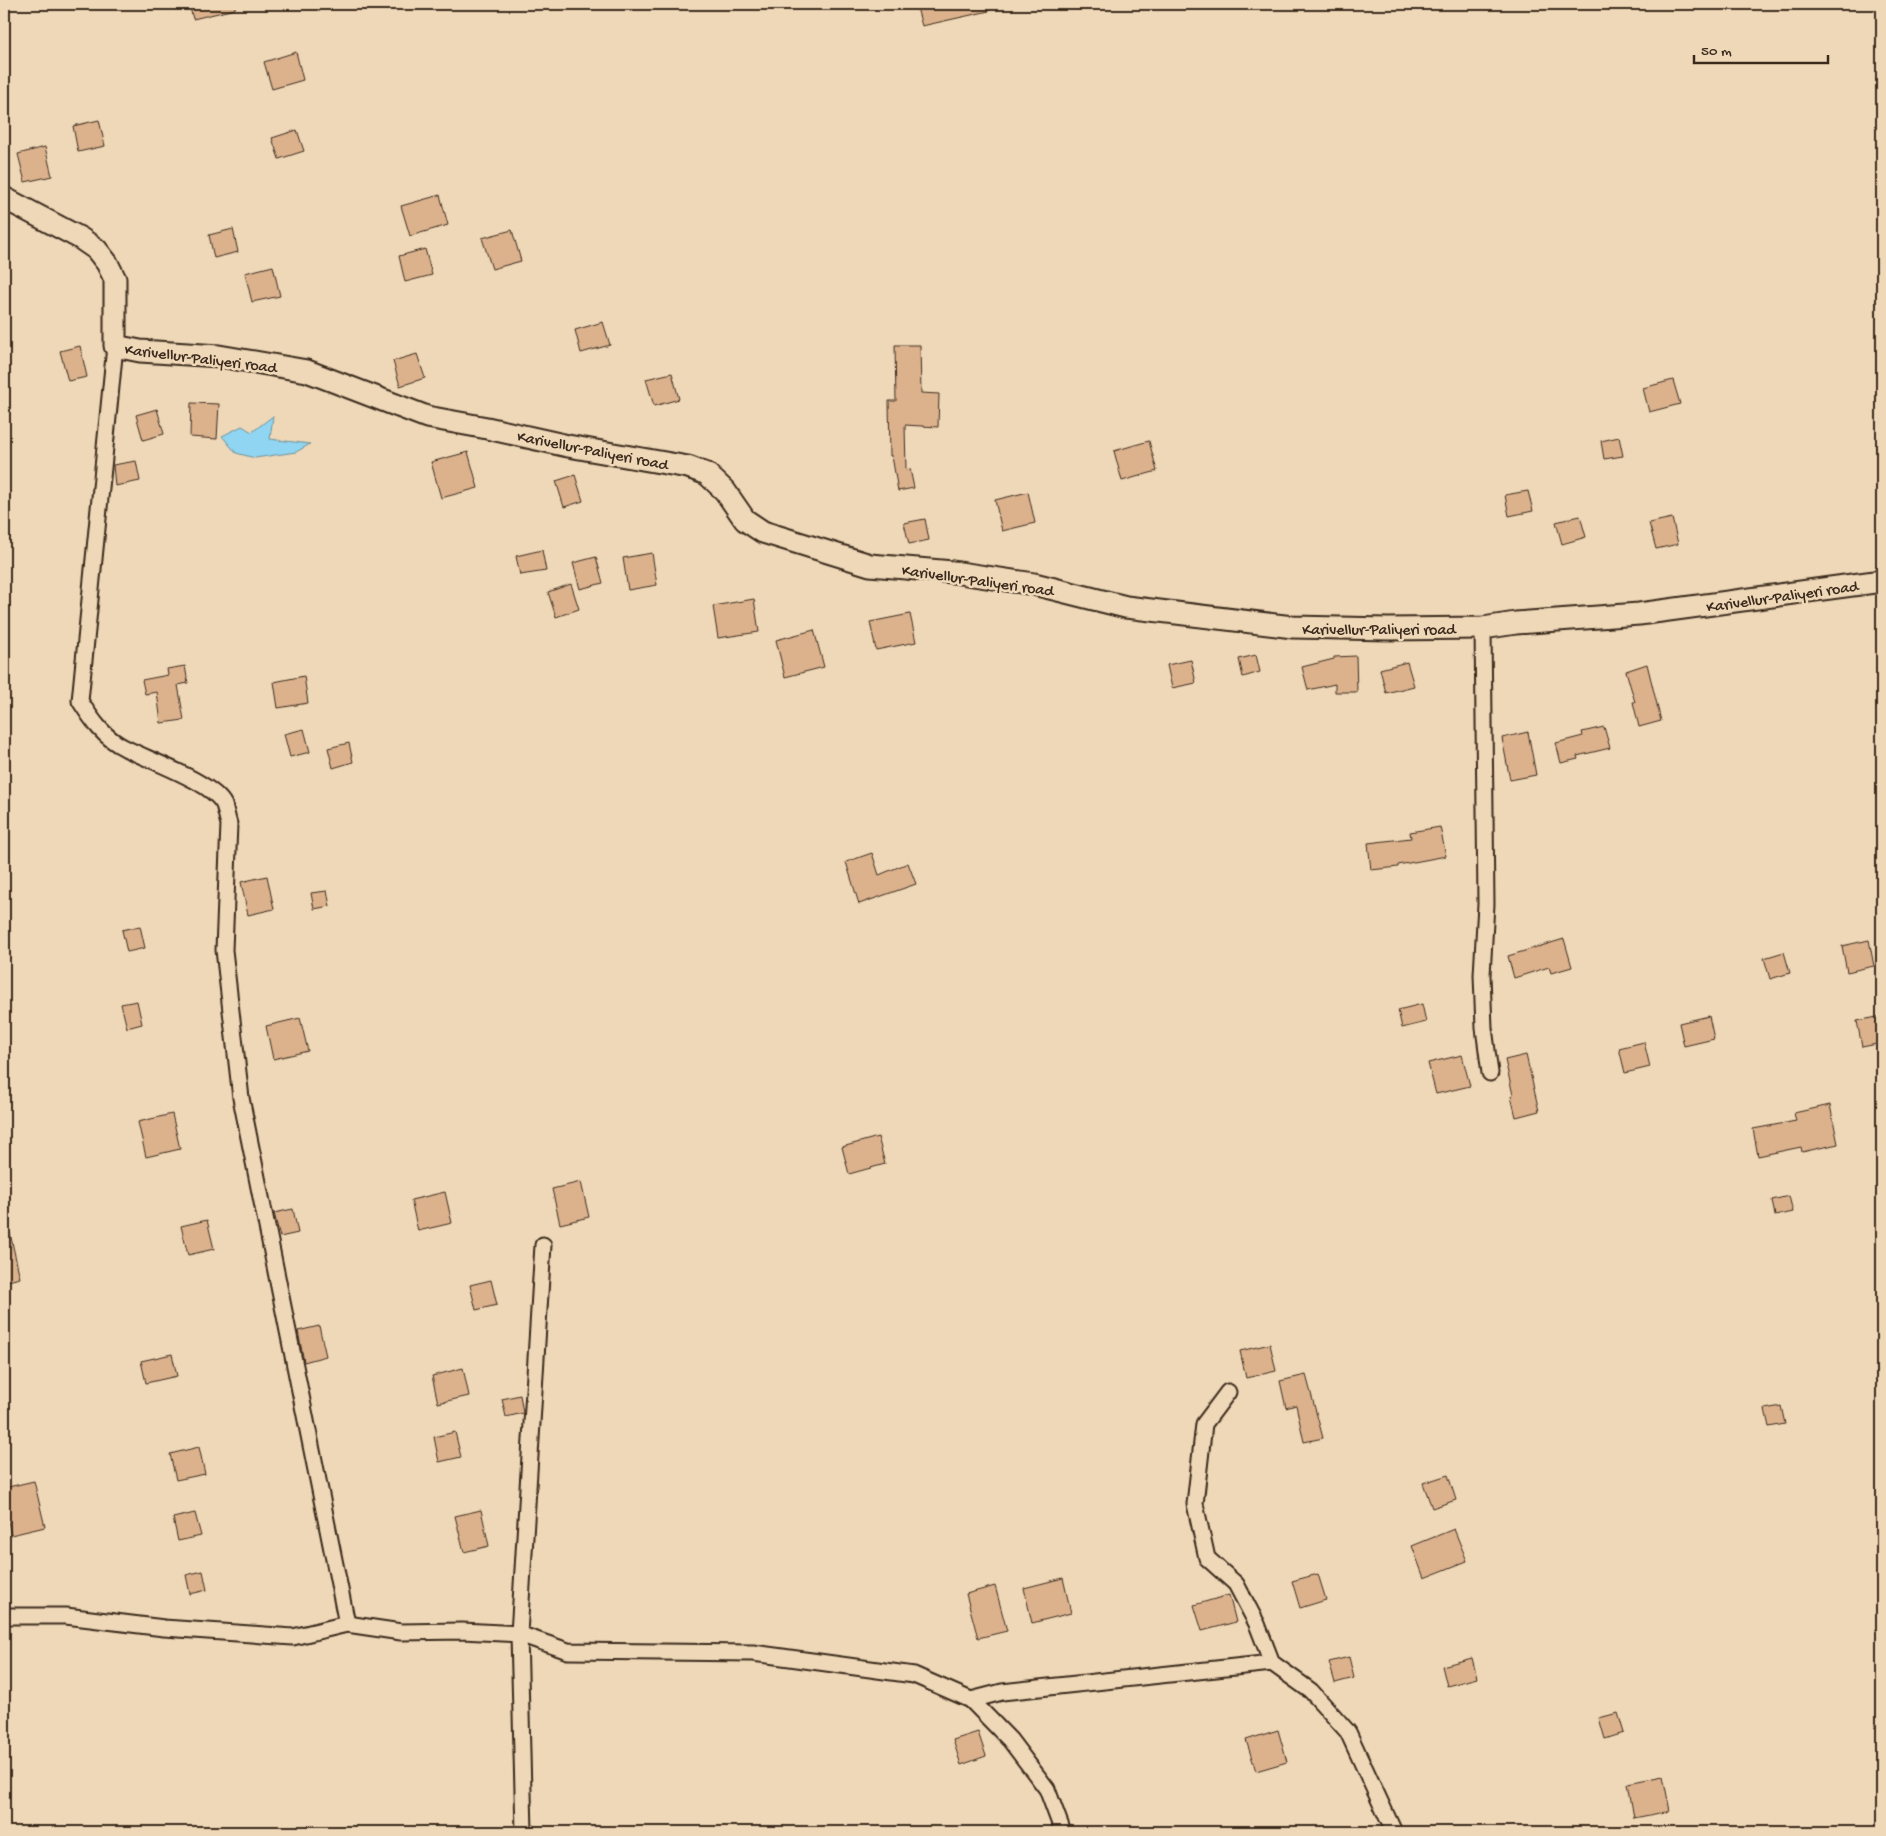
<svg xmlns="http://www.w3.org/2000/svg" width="1886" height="1836" viewBox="0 0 1886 1836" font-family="'Gochi Hand',sans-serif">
<rect width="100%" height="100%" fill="#efd8b7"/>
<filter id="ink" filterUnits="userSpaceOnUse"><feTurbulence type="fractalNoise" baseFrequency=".02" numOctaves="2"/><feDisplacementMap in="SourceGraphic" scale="10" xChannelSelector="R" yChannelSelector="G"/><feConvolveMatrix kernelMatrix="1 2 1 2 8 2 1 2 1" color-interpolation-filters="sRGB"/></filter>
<g filter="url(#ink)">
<polygon fill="#90d5f1" stroke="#6e919d" points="273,416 270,439 310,444 296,452 255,458 236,453 222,436 242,426 252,432"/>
<g fill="#dcb28d" stroke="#3b2a1e">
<polygon points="189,4 235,4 235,9 193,19"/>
<polygon points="916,4 988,4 989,11 922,26"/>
<polygon points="296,52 303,80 272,89 264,62"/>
<polygon points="99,120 105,146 78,152 73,126"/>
<polygon points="297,130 304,151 279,159 272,138"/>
<polygon points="45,147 52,176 25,182 18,154"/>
<polygon points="440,195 448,225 410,236 401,206"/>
<polygon points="233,229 238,252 214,258 209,235"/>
<polygon points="512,230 521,261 492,269 482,238"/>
<polygon points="425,249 432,275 405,282 399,256"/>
<polygon points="273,266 280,296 252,302 245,273"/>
<polygon points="603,322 610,345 581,353 575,330"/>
<polygon points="895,345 920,345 921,393 939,394 938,427 905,425 906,470 910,469 914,488 898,491 892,456 890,456 889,401 896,401"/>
<polygon points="80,346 87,377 68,381 60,351"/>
<polygon points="417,354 425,378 400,386 393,361"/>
<polygon points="672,373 679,399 654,406 646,379"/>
<polygon points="1673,380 1680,404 1649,412 1643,388"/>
<polygon points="191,403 219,404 217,439 190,437"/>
<polygon points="157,409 164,434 143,440 136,415"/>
<polygon points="1619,437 1623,456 1604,459 1601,441"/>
<polygon points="1149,441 1157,471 1122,481 1114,451"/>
<polygon points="468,452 478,488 441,498 431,462"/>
<polygon points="136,461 140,481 115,486 113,465"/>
<polygon points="575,475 583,501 564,507 556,481"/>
<polygon points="1528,491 1533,511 1509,516 1505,495"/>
<polygon points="1028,492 1035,523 1002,531 995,500"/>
<polygon points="1580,516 1586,537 1562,544 1556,522"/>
<polygon points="1672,518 1678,544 1656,549 1649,523"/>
<polygon points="925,519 929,540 909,544 904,523"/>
<polygon points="542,550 546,571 520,575 516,556"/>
<polygon points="652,553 657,585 628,590 623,558"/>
<polygon points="596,557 603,583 580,589 573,563"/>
<polygon points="571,584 579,609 556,617 548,592"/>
<polygon points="754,599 759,632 718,638 713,606"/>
<polygon points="910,614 916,642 876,650 870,622"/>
<polygon points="814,630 824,667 785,677 776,640"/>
<polygon points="1256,655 1260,672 1243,677 1239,659"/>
<polygon points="1356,656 1357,692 1335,692 1335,684 1308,690 1302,667 1334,659 1334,657"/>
<polygon points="1191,660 1196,683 1172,688 1167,665"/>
<polygon points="1407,662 1414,686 1386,693 1380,669"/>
<polygon points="1647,664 1661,721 1639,727 1633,702 1635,702 1626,671"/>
<polygon points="185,666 188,683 178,685 184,720 161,723 157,692 145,694 142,680 168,675 167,669"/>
<polygon points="304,676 308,703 278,708 274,682"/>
<polygon points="1604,727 1610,748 1577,756 1578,759 1561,763 1556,743 1583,736 1582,732"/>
<polygon points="304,729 310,752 290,757 284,734"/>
<polygon points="1528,732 1536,775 1510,780 1502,738"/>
<polygon points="349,743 353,762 333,768 328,748"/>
<polygon points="1440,827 1446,856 1398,865 1398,867 1371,870 1368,843 1411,838 1410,832"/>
<polygon points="872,853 879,875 908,863 916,884 859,904 846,862"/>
<polygon points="267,876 274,909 248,915 241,882"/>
<polygon points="327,891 330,906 314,909 311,893"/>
<polygon points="140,926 145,948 127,952 122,930"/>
<polygon points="1564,939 1572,967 1551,973 1549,967 1514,978 1508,956"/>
<polygon points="1869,940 1874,966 1847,972 1842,946"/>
<polygon points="1784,952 1790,973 1770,979 1764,958"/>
<polygon points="137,1001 142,1024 127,1028 121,1004"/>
<polygon points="1422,1004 1426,1022 1402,1028 1398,1010"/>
<polygon points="1709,1016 1714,1039 1684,1046 1679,1023"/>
<polygon points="1882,1016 1882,1043 1862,1047 1857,1021"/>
<polygon points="300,1018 308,1051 273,1059 266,1026"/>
<polygon points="1644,1042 1650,1067 1625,1073 1619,1048"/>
<polygon points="1462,1055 1470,1086 1436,1094 1428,1063"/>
<polygon points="1526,1055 1539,1111 1516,1117 1511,1096 1513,1095 1505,1060"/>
<polygon points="1830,1105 1838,1144 1802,1152 1801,1147 1758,1156 1753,1129 1796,1121 1794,1113"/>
<polygon points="172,1114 180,1149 146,1157 138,1122"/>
<polygon points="878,1137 885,1164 849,1174 842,1147"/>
<polygon points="581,1182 589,1217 560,1224 552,1189"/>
<polygon points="445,1192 452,1223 418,1231 411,1200"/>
<polygon points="1789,1196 1793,1212 1775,1216 1772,1200"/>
<polygon points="293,1209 298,1233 280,1237 274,1213"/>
<polygon points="207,1220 214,1249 188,1255 181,1226"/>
<polygon points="10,1233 20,1278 4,1282 4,1234"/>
<polygon points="491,1280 497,1305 476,1310 470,1285"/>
<polygon points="319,1326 326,1356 304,1362 298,1331"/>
<polygon points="1270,1344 1276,1371 1246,1378 1240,1351"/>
<polygon points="172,1354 177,1376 146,1383 141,1361"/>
<polygon points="463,1368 469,1396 438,1403 432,1376"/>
<polygon points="1306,1375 1323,1438 1304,1442 1296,1405 1286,1408 1280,1381"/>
<polygon points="520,1395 523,1413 506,1417 502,1399"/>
<polygon points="1781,1406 1785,1424 1769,1427 1765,1409"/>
<polygon points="455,1432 461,1457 439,1462 434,1437"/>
<polygon points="199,1447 205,1474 176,1480 170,1454"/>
<polygon points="1448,1475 1456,1500 1432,1508 1423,1483"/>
<polygon points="34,1481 45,1527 11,1535 4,1503 4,1488"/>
<polygon points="481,1510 489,1546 464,1552 455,1516"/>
<polygon points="195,1513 201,1536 178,1541 173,1518"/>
<polygon points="1454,1529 1467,1561 1424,1578 1412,1546"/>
<polygon points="203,1571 207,1590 190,1594 186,1575"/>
<polygon points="1318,1574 1326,1600 1300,1608 1292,1581"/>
<polygon points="1063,1578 1071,1613 1032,1623 1024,1588"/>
<polygon points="995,1586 1007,1631 978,1638 966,1594"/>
<polygon points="1229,1595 1236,1622 1202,1631 1194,1605"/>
<polygon points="1349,1657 1354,1678 1335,1683 1329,1662"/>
<polygon points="1472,1658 1477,1678 1447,1686 1442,1666"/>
<polygon points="1618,1713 1624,1733 1605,1739 1599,1718"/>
<polygon points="1278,1730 1287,1762 1256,1771 1246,1740"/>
<polygon points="978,1732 986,1756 961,1765 953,1740"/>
<polygon points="1663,1776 1670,1811 1634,1818 1628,1783"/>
</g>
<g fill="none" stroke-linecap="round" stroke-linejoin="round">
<defs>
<g id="minor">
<path d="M 115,346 L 80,701 C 92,720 104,738 125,748 C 148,760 213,782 224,805 C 226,811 227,818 229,824 L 224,950 L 241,1098 L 347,1624"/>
<polyline points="1483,628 1486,904 1482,975 1484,1028 1490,1073"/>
<polyline points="1228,1392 1204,1424 1195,1504 1207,1558 1236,1584 1257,1624 1272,1663 1311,1691 1348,1732 1394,1832"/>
<polyline points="4,1616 66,1616 164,1628 293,1637 347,1624 401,1632 462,1631 519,1634 568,1651 753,1653 914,1675 971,1700 1010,1740 1047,1789 1063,1832"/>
<polyline points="971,1700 1002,1692 1272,1663"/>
<polyline points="524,1832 519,1634 543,1245"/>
</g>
<polyline id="secondary" points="4,198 80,238 96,249 107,263 115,279 115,346 140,351 219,356 307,371 427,417 487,428 568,446 688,467 707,474 725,491 745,520 763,532 870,565 953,572 1034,584 1126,607 1293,627 1388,629 1483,628 1516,623 1639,614 1882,581"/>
</defs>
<use href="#minor" stroke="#3b2a1e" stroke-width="19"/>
<use href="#secondary" stroke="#3b2a1e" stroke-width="25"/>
<use href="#minor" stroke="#efd8b7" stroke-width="15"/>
<use href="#secondary" stroke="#efd8b7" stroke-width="21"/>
</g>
</g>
<g text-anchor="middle" stroke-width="5" stroke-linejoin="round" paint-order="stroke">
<g font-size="16" fill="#3b2a1e" stroke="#efd8b7">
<text transform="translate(201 357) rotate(7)" y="6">Karivellur-Paliyeri road</text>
<text transform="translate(593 449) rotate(11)" y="6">Karivellur-Paliyeri road</text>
<text transform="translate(978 579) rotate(8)" y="6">Karivellur-Paliyeri road</text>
<text transform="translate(1782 595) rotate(-8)" y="6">Karivellur-Paliyeri road</text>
<text x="1379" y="634">Karivellur-Paliyeri road</text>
</g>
</g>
<rect width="1886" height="1836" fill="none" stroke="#efd8b7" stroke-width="20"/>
<rect x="10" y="10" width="1866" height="1816" fill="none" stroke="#3b2a1e" stroke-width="2" filter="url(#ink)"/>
<path d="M1694 55v8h134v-8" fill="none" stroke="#3b2a1e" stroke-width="2.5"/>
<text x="1701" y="55" font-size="15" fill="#3b2a1e" stroke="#efd8b7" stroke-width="4" paint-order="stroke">50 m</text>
</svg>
